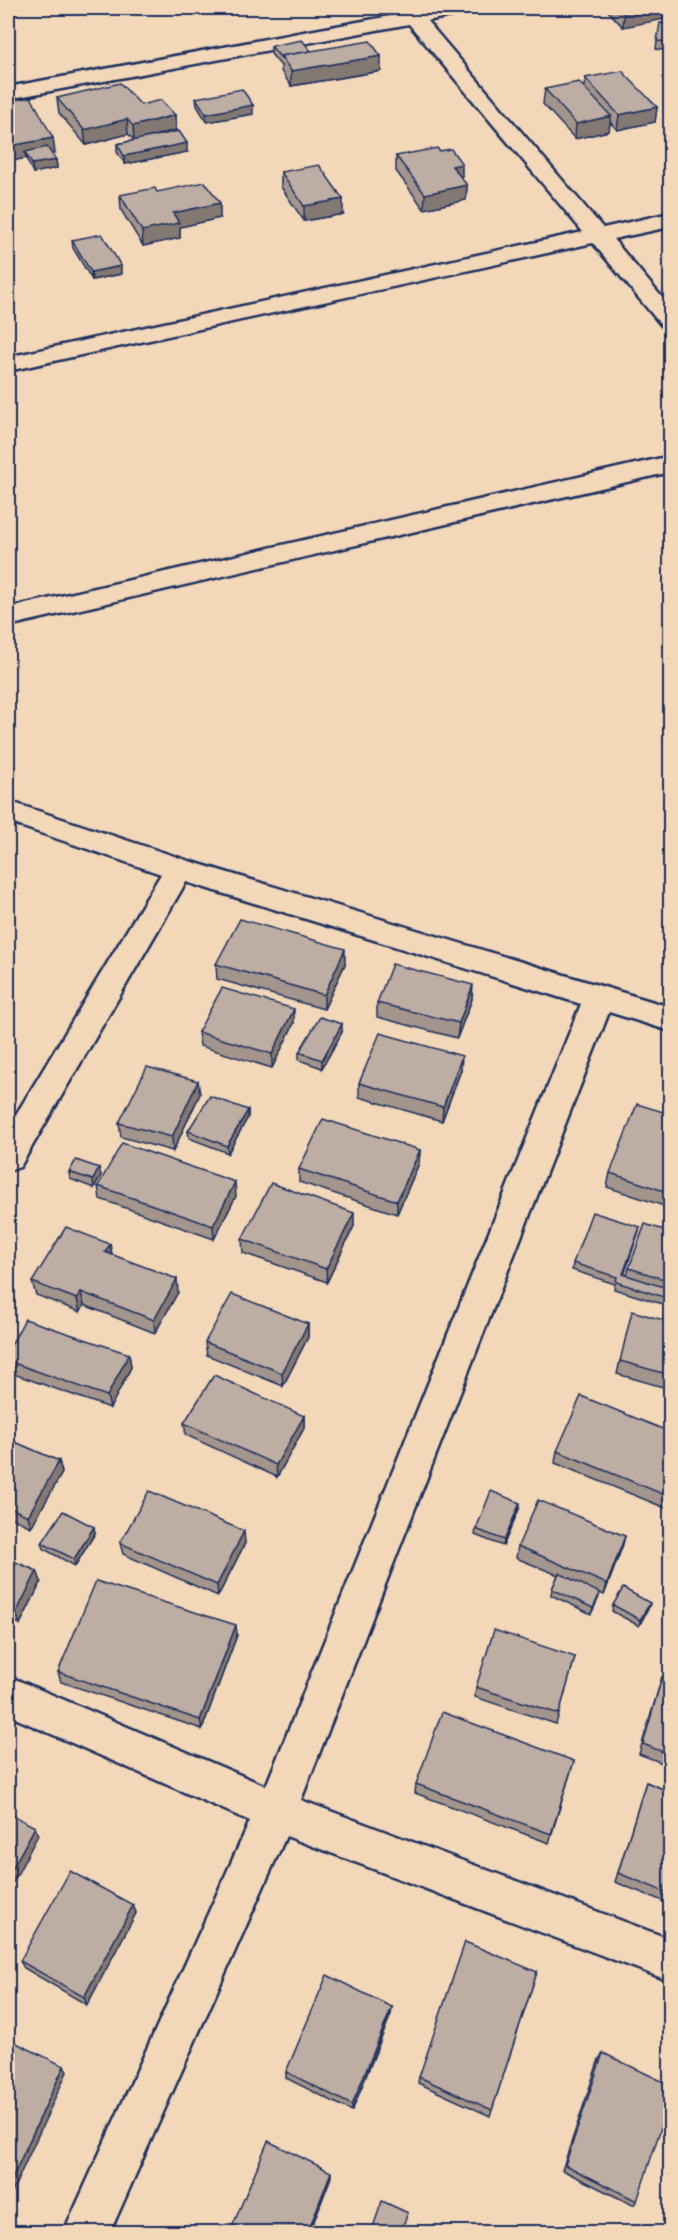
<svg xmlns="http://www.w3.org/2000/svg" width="678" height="2240" viewBox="0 0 678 2240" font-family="'Playpen Sans',sans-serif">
<rect width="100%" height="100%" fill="#f2d7b9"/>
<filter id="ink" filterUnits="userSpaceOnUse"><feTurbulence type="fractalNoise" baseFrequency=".0167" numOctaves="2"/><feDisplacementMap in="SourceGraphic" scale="12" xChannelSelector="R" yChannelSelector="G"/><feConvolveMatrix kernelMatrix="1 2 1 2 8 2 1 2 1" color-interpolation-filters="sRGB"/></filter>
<g filter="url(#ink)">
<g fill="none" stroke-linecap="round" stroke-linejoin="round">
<defs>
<g id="minor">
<polygon points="396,8 416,8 419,11 435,8 473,8 471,12 427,21 603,228 670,213 670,227 613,239 670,307 670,328 662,326 593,243 8,371 8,357 583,232 409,24 8,99 8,87 401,14"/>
<polygon points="670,456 670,472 8,626 8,608"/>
<polygon points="8,801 189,861 670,1007 670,1031 609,1012 301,1800 670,1939 670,1981 286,1836 110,2232 64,2232 250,1821 8,1715 8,1676 266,1786 581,1004 186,882 20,1167 8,1171 8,1128 161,874 8,822"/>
</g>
</defs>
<use href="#minor" stroke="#1b2f5e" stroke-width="5"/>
<use href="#minor" fill="#f2d7b9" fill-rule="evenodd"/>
</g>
<g fill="#a3958c" stroke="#1b2f5e" stroke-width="1.5">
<polygon points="608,8 670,8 623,27 608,11"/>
<polygon points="670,24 670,51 656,49 657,41"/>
<polygon points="271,46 311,51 381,71 291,86 281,71 281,66 271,54"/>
<polygon points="585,78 657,107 655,122 617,130 610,122 609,131 575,139 543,104 545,89 584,88"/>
<polygon points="57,98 141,105 175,115 176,130 148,137 187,152 125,164 117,152 117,144 134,140 128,134 86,145 59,113"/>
<polygon points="196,98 253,114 207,122 197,106"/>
<polygon points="8,101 55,153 51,153 56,160 57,168 33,173 26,158 12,161 10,157 8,158"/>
<polygon points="396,156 467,185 466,200 424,209 396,171"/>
<polygon points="281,172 343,214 304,221 281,187"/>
<polygon points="157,192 220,218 180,227 180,238 143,246 121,210 120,195"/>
<polygon points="72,240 121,274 92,280 73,248"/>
<polygon points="216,964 345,964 324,1009 217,979"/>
<polygon points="472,999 457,1038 377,1017 377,1003"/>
<polygon points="294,1023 272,1068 200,1046 198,1032"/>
<polygon points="342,1032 322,1068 299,1060 299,1052"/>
<polygon points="461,1070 442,1121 359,1097 359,1083"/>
<polygon points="670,1070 670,1090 665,1086 668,1072"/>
<polygon points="200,1094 173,1151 121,1137 119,1123"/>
<polygon points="248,1110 248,1117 228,1153 189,1138 188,1131"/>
<polygon points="670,1114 670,1208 607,1187 610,1173"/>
<polygon points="420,1150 419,1163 397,1214 299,1182 299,1169"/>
<polygon points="69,1172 101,1175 94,1188 70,1179"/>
<polygon points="98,1186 236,1196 214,1239 100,1199"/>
<polygon points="354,1226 327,1282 243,1253 242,1239"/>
<polygon points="640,1227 624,1274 627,1275 629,1268 670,1232 670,1301 669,1306 614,1289 615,1284 572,1270 573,1263"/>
<polygon points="110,1244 112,1254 178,1292 155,1333 84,1305 80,1312 36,1295 32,1282"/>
<polygon points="670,1322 670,1389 617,1374 620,1361"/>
<polygon points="308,1324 308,1337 283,1386 207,1355 205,1342"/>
<polygon points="8,1351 129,1354 131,1367 110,1408 8,1372"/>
<polygon points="304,1416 304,1428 277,1477 186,1435 184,1423"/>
<polygon points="670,1432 670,1504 668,1509 555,1463 557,1451"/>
<polygon points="8,1439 59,1461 62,1473 31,1527 8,1516"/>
<polygon points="519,1509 503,1546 475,1535 476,1529"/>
<polygon points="95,1533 75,1566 44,1549 42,1543"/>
<polygon points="625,1536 622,1547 604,1595 600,1593 598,1599 591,1614 551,1595 552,1589 558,1575 516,1558 518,1546"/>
<polygon points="120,1543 245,1543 218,1596 123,1554"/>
<polygon points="8,1559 37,1571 41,1582 20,1624 8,1619"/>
<polygon points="650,1603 648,1609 639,1626 612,1611 613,1605"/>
<polygon points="237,1635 202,1729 61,1682 58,1672"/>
<polygon points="575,1657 556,1724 475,1697 476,1687"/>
<polygon points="662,1677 670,1680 670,1766 639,1754"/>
<polygon points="574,1761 549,1843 415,1793 416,1784"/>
<polygon points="646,1782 670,1792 670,1904 615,1882"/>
<polygon points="133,1905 136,1913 87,2005 24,1968 20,1961"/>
<polygon points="537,1972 490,2116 418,2083 419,2077"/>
<polygon points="392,2007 391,2014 352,2111 286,2078 286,2072"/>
<polygon points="603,2053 637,2201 633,2205 562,2170 599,2059"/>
<polygon points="408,2213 401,2232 379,2232 372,2230 373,2227"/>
</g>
<g fill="#847972" stroke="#1b2f5e" stroke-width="1.5">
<polygon points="649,8 670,8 670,18 623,27 624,12"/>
<polygon points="381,56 381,71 291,86 291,71"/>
<polygon points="253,105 253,114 207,122 206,114"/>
<polygon points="657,107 655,122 617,130 619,115"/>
<polygon points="175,115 176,130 134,141 133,126"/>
<polygon points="611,116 609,131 575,139 576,124"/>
<polygon points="127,119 128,134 86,145 84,130"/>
<polygon points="53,138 55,153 28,158 25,152 26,158 12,161 10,146"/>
<polygon points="8,142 10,157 8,158"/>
<polygon points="187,143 187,152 125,164 124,156"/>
<polygon points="56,160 57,168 33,173 32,164"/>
<polygon points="462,164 462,179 452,166"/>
<polygon points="467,185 466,200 424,209 425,194"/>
<polygon points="343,199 343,214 304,221 304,206"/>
<polygon points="220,203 220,218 180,227 180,238 143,246 142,231 173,213"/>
<polygon points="121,266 121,274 92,280 91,272"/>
<polygon points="345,949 345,964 324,1009 324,995"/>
<polygon points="473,985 472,999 457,1038 459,1023"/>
<polygon points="294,1009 294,1023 272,1068 272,1054"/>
<polygon points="342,1024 342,1032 322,1068 322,1060"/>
<polygon points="462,1056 461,1070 442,1121 443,1107"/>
<polygon points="198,1081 200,1094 173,1151 172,1137"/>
<polygon points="248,1110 248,1117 228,1153 227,1146"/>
<polygon points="420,1150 419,1163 397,1214 397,1201"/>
<polygon points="99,1168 101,1175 94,1188 93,1180"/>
<polygon points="235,1182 236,1196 214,1239 213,1226"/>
<polygon points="354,1213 354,1226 327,1282 326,1269"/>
<polygon points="640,1227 638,1234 622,1281 623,1274"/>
<polygon points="110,1244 112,1257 105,1252"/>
<polygon points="177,1279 178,1292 155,1333 154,1320"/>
<polygon points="81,1292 84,1305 80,1312 77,1299"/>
<polygon points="308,1324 308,1337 283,1386 282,1373"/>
<polygon points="129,1354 131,1367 110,1408 107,1396"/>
<polygon points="304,1416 304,1428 277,1477 276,1465"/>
<polygon points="59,1461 62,1473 31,1527 28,1516"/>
<polygon points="520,1503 519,1509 503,1546 504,1540"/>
<polygon points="94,1527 95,1533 75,1566 74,1559"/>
<polygon points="244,1531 245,1543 218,1596 217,1585"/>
<polygon points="625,1536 622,1547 604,1595 607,1584"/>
<polygon points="37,1571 41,1582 20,1624 16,1613"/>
<polygon points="600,1593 598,1599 591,1614 593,1608"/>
<polygon points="650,1603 648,1609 639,1626 640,1620"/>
<polygon points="236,1625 237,1635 202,1729 200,1720"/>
<polygon points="35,1827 38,1835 8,1892 8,1876"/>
<polygon points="133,1905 136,1913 87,2005 84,1997"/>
<polygon points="392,2007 391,2014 352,2111 352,2105"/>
<polygon points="64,2066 67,2072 8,2201 8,2187"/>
<polygon points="331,2172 331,2177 310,2232 308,2232"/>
</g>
<g fill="#bdada3" stroke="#1b2f5e" stroke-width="1.5">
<polygon points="620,8 649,8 624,12"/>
<polygon points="660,23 670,24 670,42 657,41"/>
<polygon points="302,40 311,51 281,56 281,58 271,46"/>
<polygon points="370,41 381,56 291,71 281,56"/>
<polygon points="622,71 657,107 619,115 585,78"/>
<polygon points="579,82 611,116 576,124 545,89"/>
<polygon points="120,83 141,105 161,100 175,115 133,126 127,119 84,130 57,98"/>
<polygon points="242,89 253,105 206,114 196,98"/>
<polygon points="31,97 53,138 10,146 8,142 8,101"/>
<polygon points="179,131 187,143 124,156 117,144"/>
<polygon points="47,147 56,160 32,164 25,152"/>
<polygon points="437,148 439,151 451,149 462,164 452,166 467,185 425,194 396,156"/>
<polygon points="319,165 343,199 304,206 281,172"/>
<polygon points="205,182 220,203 173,213 179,223 142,231 120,195 155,188 157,192"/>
<polygon points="102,234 121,266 91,272 72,240"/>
<polygon points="240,919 345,949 324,995 216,964"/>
<polygon points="392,964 473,985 459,1023 377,1003"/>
<polygon points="222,988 294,1009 272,1054 198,1032"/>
<polygon points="320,1017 342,1024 322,1060 299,1052"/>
<polygon points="380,1033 462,1056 443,1107 359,1083"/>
<polygon points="147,1067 198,1081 172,1137 119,1123"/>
<polygon points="210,1096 248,1110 227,1146 188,1131"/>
<polygon points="637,1104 670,1114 670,1193 610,1173"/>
<polygon points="323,1119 420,1150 397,1201 299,1169"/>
<polygon points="122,1143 235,1182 213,1226 98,1186"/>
<polygon points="76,1160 99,1168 93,1180 69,1172"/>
<polygon points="271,1183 354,1213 326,1269 242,1239"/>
<polygon points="592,1212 640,1227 623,1274 670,1289 670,1299 616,1282 617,1277 573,1263"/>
<polygon points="645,1224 670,1232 670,1281 629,1268"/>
<polygon points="66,1227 110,1244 105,1252 177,1279 154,1320 81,1292 77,1299 32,1282"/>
<polygon points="232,1294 308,1324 282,1373 205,1342"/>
<polygon points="632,1311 670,1322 670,1375 620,1361"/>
<polygon points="25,1319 129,1354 107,1396 8,1361 8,1351"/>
<polygon points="214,1375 304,1416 276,1465 184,1423"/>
<polygon points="581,1396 670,1432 670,1497 557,1451"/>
<polygon points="8,1439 59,1461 28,1516 8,1507"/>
<polygon points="149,1491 244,1531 217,1585 120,1543"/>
<polygon points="491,1491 520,1503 504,1540 476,1529"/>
<polygon points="538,1500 625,1536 607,1584 518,1546"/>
<polygon points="63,1511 94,1527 74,1559 42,1543"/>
<polygon points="8,1559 37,1571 16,1613 8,1609"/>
<polygon points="559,1573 600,1593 593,1608 552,1589"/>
<polygon points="96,1581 236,1625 200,1720 58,1672"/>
<polygon points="623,1588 650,1603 640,1620 613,1605"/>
<polygon points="494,1630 575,1657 559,1714 476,1687"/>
<polygon points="662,1677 670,1680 670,1755 643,1744"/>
<polygon points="442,1712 574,1761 551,1834 416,1784"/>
<polygon points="646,1782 670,1792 670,1894 618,1873"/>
<polygon points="8,1813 35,1827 8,1876"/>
<polygon points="70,1871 133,1905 84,1997 20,1961"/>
<polygon points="465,1942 537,1972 492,2110 419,2077"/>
<polygon points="327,1975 392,2007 352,2105 286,2072"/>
<polygon points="8,2039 64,2066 8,2187"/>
<polygon points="603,2053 670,2085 670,2100 637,2201 565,2165"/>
<polygon points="268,2141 331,2172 308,2232 230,2232"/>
<polygon points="382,2201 408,2213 400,2232 384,2232 373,2227"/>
</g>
</g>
<rect width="678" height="2240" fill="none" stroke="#f2d7b9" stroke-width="30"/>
<rect x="15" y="15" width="648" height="2210" fill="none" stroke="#1b2f5e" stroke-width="2" filter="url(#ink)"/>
</svg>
